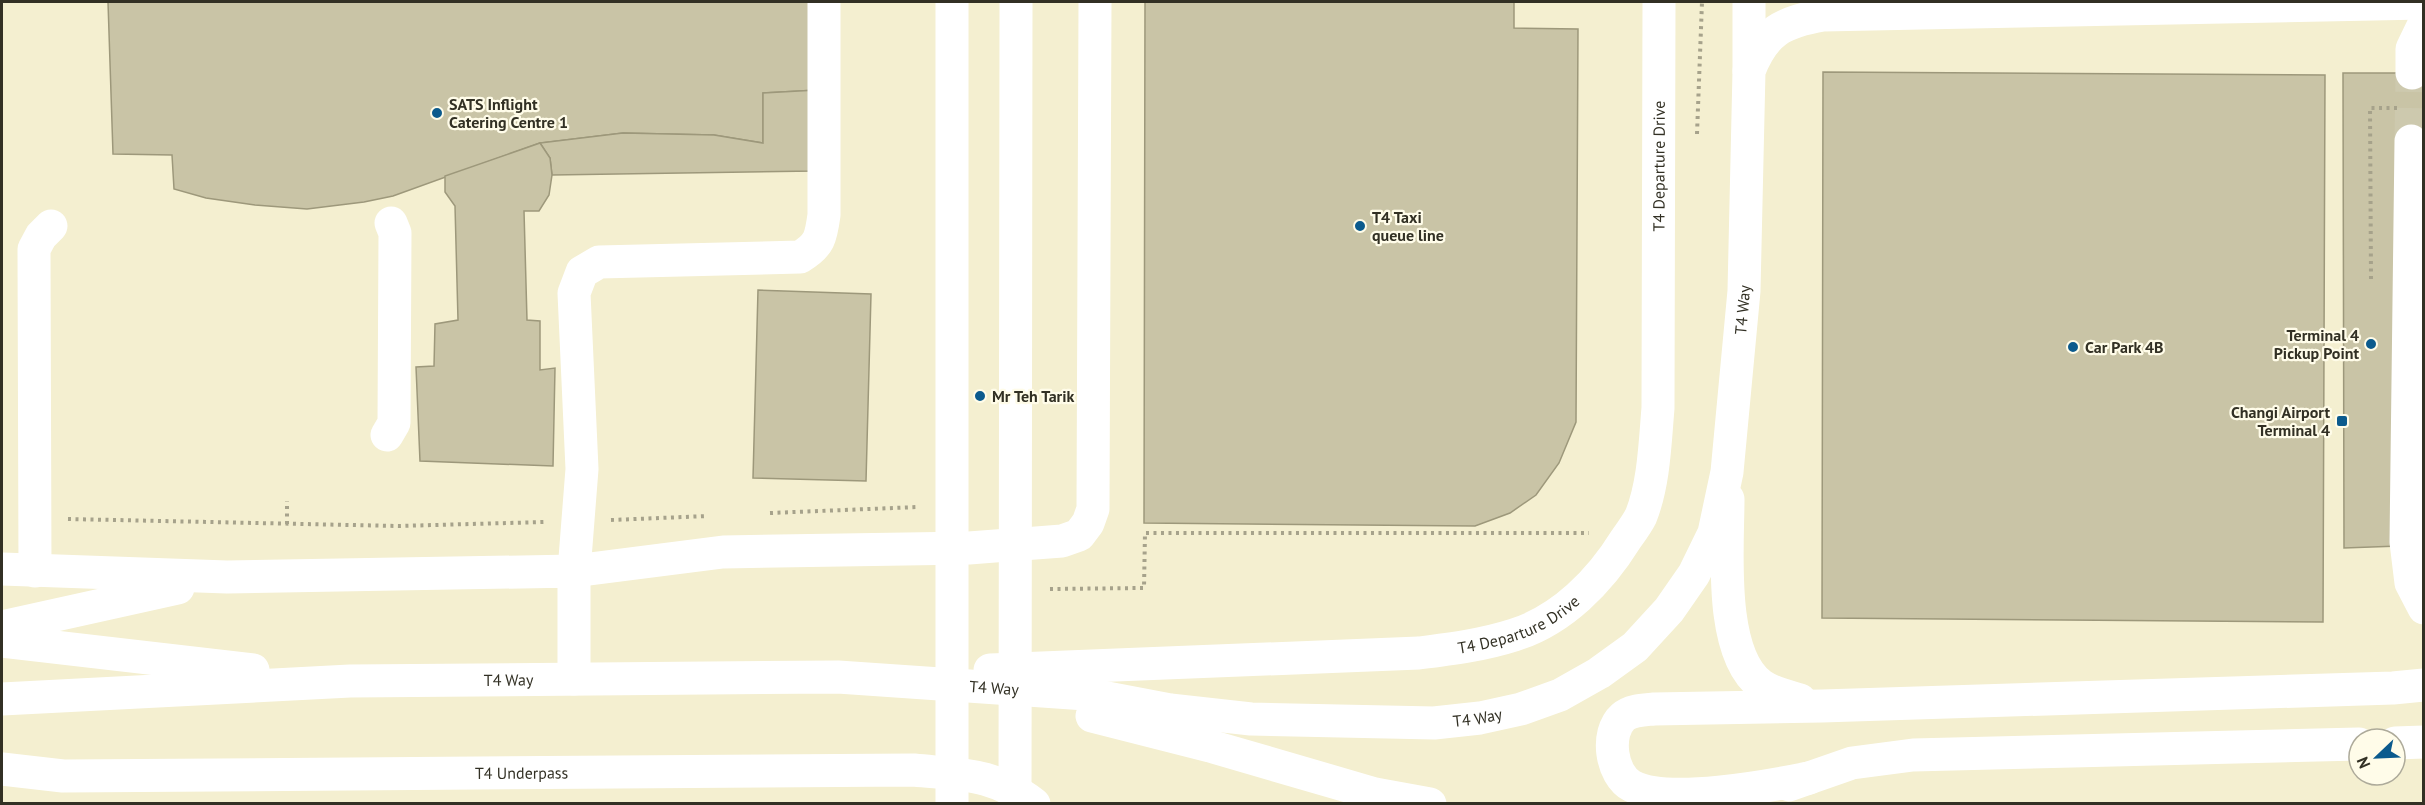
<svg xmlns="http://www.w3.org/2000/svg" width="2425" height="805" viewBox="0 0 2425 805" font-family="'PT Sans',sans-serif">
<rect width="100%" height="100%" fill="#f4efd0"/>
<g fill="#c9c4a6" stroke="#9d987b" stroke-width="1.5">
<polygon points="108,2 817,2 817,90 763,93 763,143 714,135 623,133 540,143 393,196 364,202 307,209 255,205 206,198 174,189 172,155 113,154"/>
<polygon points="1145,2 1514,2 1514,28 1578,29 1576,422 1559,463 1536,495 1510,513 1475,526 1144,523"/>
<polygon points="1823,72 2325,75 2323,622 1822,618"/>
<polygon points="2343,73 2424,73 2424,141 2399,546 2344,548"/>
<polygon points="817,90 814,171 552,175 550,158 540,143 623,133 714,135 763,143 763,93"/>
<polygon points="540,143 550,158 552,175 549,195 539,211 524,211 527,320 540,321 540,370 555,368 553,466 420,461 416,367 434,366 435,324 458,320 455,206 445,192 445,176"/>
<polygon points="758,290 871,294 866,481 753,478"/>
</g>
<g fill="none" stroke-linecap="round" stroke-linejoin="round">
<polyline stroke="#cdc9ae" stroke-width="33" stroke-dasharray="33 16" stroke-linecap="butt" points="2411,141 2412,73"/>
<g stroke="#a6a28b" stroke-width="4" stroke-dasharray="3 4.5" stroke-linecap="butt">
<polyline points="1697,134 1702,2"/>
<polyline points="2371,279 2370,108 2399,108"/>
<polyline points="770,513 918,507"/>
<polyline points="68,519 398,526 544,522"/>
<polyline points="611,520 708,516"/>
<polyline points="287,524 287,501"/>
<polyline points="1050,589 1144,588 1145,533 1589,533"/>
</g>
<g stroke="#fff" stroke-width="33">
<path d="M 824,2 L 824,215 C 821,237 820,245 800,257 L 599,262 L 582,272 L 574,293 L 582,469 L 574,571 L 723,552 L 969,548 L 1062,541 L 1079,535 L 1088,523 L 1093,509 L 1095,2"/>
<polyline points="1749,2 1749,71"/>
<polyline points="2412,73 2412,49 2424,24"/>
<polyline points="2411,141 2406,542 2411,583 2424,608"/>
<polyline points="387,435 394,423 395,233 391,223"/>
<path d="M 1728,499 C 1728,547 1718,653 1761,685 C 1772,693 1787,696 1800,700"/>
<polyline points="35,571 34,249 41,236 51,226"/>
<polyline points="2395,743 2424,742"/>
<path d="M 1809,778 C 1769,786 1668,805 1632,786 C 1611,775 1605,733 1623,717 C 1631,710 1644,710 1654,709 L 1822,706 L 2393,688 L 2424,685"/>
<polyline points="1789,785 1852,763 1913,755 2359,744"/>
<polyline points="952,804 952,2"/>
<polyline points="1015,804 1016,2"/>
</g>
<g stroke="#fff" stroke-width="33">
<polyline points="2,569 227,577 574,571 574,679"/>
<polyline points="2,627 178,588"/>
<polyline points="2,641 253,670"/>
<path id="s1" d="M 990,670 L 1419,653 C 1451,649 1483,645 1514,635 C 1562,620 1600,581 1626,539 C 1631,532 1637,524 1641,516 C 1654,483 1655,443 1658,408 L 1659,2"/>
<path id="s2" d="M 2,699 L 350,681 L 838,677 L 1086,694 L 1170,710 L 1251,719 L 1434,723 L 1480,718 L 1521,709 L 1560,695 L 1599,673 L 1635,647 L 1669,610 L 1694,574 L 1714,533 L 1727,472 L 1744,291 L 1749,71 C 1764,32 1782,22 1823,15 L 2424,3"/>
<polyline points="1092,716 1210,746 1375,794 1430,804"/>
<path id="s3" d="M 2,769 L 63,776 L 914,770 C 962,775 994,773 1034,804"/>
</g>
</g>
<g fill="#0b5a8d" stroke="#fffce9" stroke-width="2">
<circle cx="437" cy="113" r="6"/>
<circle cx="1360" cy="226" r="6"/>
<circle cx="2371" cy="344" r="6"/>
<circle cx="2073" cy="347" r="6"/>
<circle cx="980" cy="396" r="6"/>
<rect x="2336" y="415" width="12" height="12" rx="3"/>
</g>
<g text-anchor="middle" stroke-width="4.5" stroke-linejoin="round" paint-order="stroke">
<g font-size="16" font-weight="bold" fill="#323024" stroke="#fffce9" text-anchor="start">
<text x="449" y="110">SATS Inflight<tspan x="449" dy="18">Catering Centre 1</tspan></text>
<text x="1372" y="223">T4 Taxi<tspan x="1372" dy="18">queue line</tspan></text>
<text x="2359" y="341" text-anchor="end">Terminal 4<tspan x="2359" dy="18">Pickup Point</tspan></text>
<text x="2085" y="353">Car Park 4B</text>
<text x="992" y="402">Mr Teh Tarik</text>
<text x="2330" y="418" text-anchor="end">Changi Airport<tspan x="2330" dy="18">Terminal 4</tspan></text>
</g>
<g font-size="16" fill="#323024" stroke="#fffce9">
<text dy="6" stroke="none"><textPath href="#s1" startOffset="1056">T4 Departure Drive</textPath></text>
<text dy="6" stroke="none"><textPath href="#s2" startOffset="2019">T4 Way</textPath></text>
<text dy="6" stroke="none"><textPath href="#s1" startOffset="534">T4 Departure Drive</textPath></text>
<text dy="6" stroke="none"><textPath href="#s2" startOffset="507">T4 Way</textPath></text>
<text dy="6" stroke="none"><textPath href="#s2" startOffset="993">T4 Way</textPath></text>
<text dy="6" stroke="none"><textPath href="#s2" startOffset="1479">T4 Way</textPath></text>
<text dy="6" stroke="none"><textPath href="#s3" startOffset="520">T4 Underpass</textPath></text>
</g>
</g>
<rect width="2425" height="805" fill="none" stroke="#323024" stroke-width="6"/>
<g transform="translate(2377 757) rotate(247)"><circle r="28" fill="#fffce9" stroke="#adaa9a" stroke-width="1.5"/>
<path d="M0-4.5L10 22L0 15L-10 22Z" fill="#0b5a8d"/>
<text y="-9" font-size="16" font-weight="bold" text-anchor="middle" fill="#323024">N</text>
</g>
</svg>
